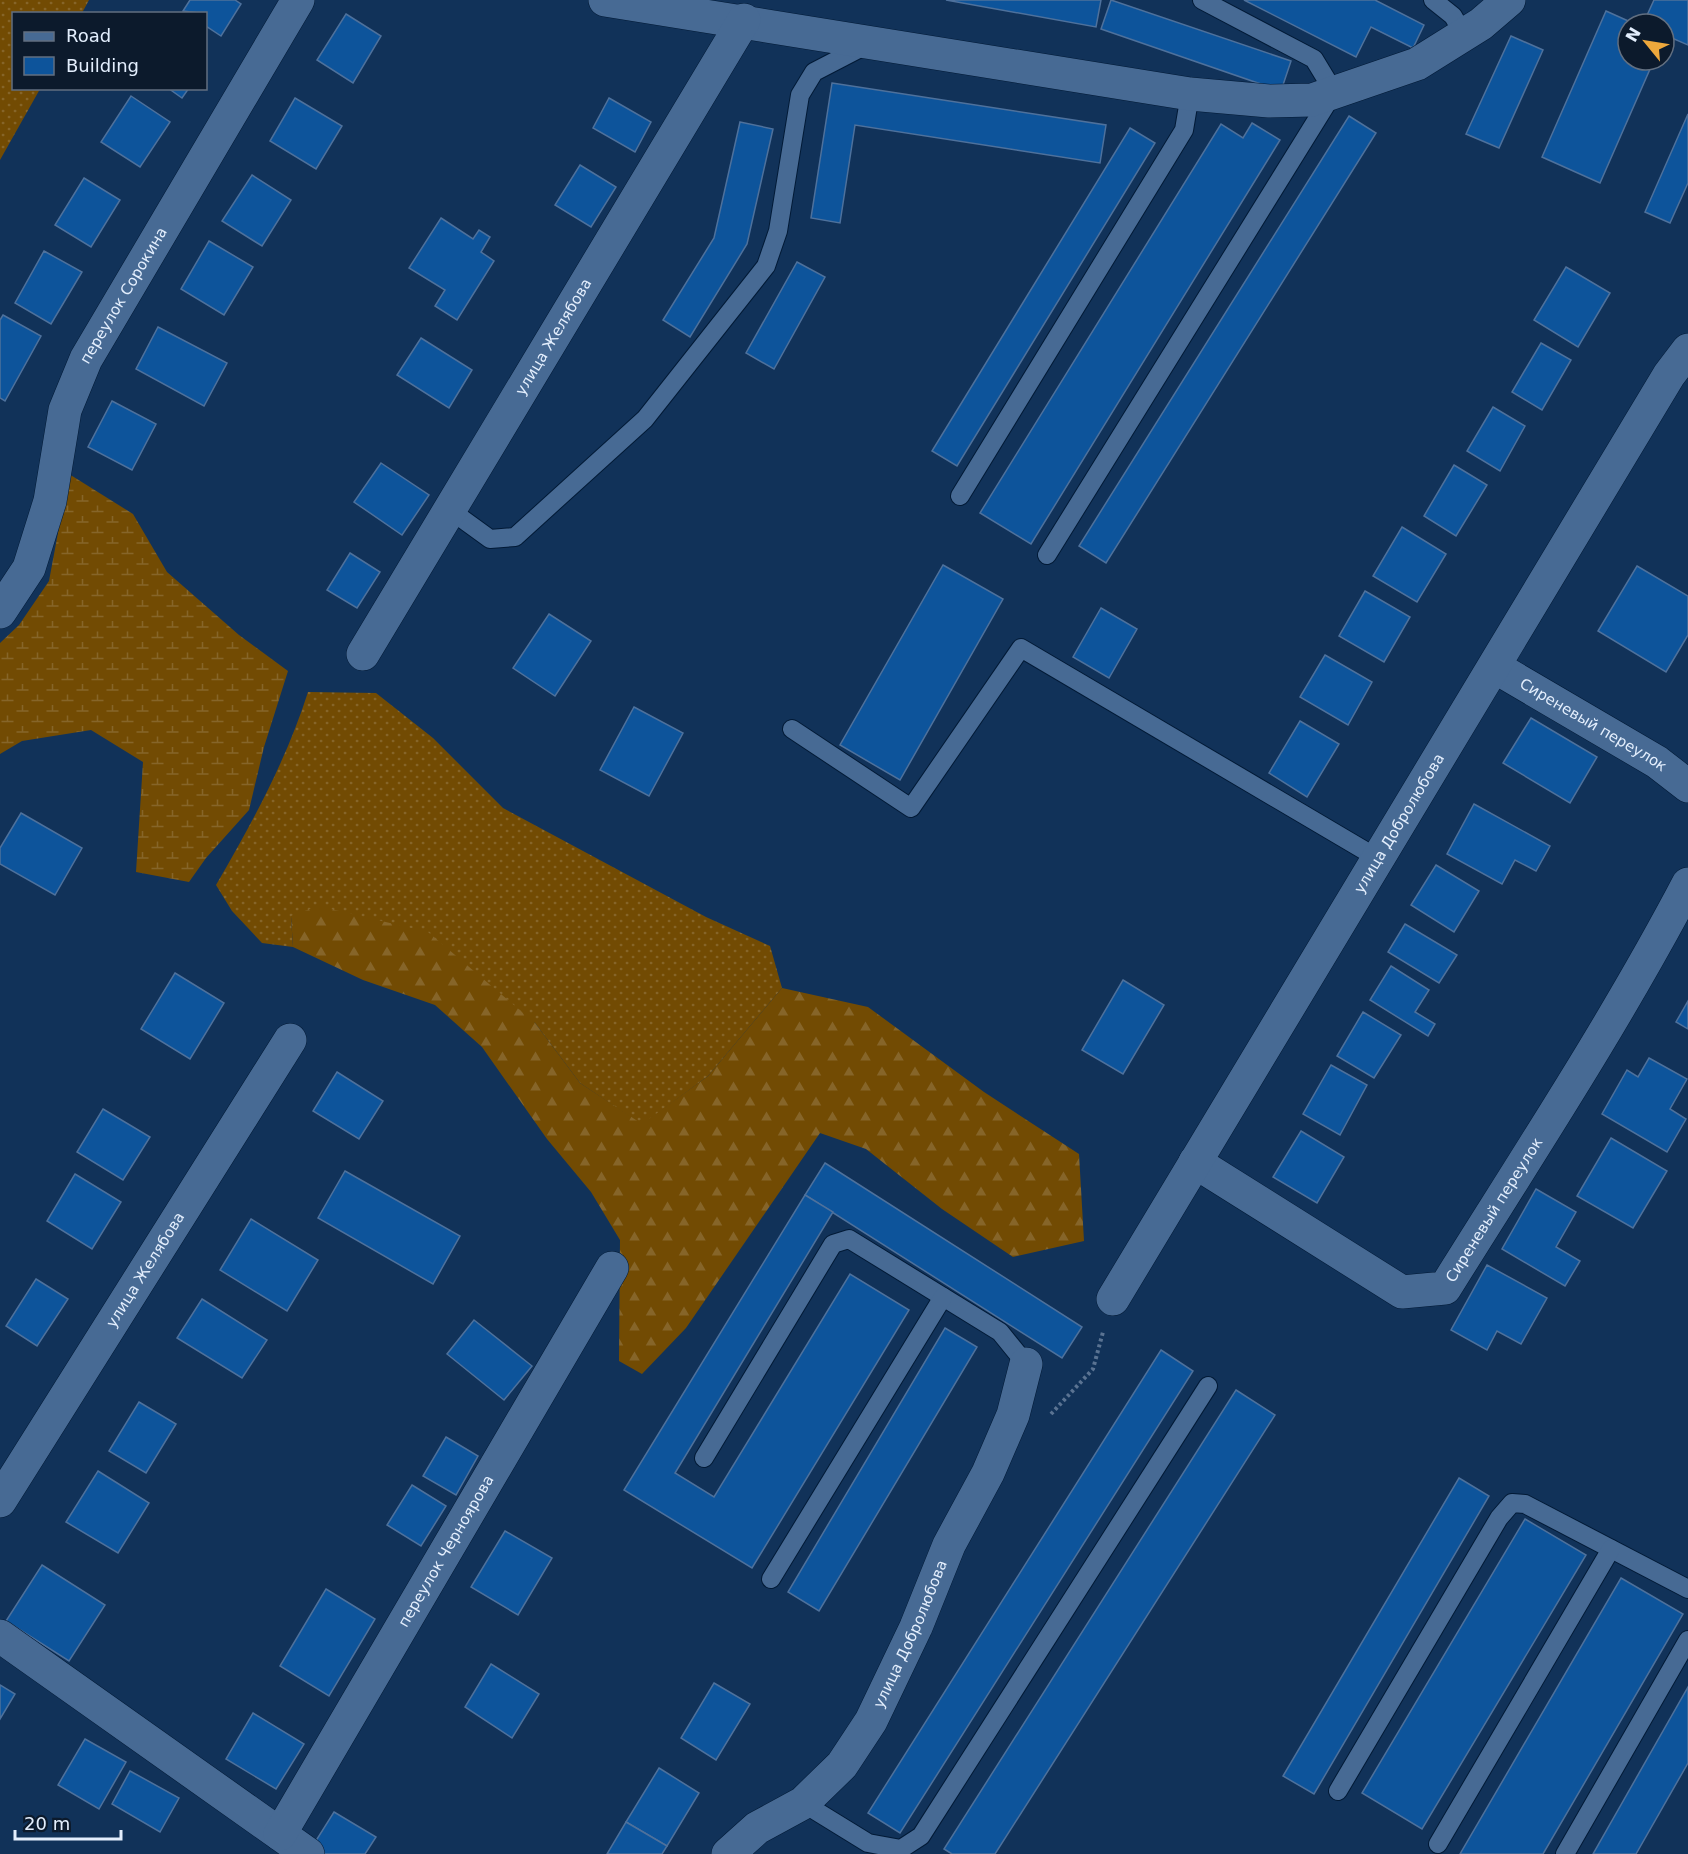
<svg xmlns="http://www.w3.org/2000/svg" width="1688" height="1854" viewBox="0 0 1688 1854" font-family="'DejaVu Sans',sans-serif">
<defs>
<pattern id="grass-dots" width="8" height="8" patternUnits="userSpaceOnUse" patternTransform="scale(1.5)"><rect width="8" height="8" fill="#724b03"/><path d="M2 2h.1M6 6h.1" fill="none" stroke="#866529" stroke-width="1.8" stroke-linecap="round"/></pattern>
<pattern id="forest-firs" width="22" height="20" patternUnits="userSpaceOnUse" patternTransform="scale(1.5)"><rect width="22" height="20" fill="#724b03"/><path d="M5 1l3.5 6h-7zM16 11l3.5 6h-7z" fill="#866529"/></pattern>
<pattern id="wetland-marsh" width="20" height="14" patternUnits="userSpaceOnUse" patternTransform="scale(1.5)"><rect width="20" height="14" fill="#724b03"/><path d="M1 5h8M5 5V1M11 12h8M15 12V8" fill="none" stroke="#866529"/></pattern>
</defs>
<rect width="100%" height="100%" fill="#113259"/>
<g fill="url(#grass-dots)">
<polygon points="0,0 89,0 82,13 14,14 14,88 40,89 0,160"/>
<path d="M 308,692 L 376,693 L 433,738 L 503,808 L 706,917 L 770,946 L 782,988 L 708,1076 L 642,1125 L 580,1083 L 535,1023 L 291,917 L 293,947 L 262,943 L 232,911 L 216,885 C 252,823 286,761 308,692 Z"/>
</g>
<polygon fill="url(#forest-firs)" points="318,906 428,932 535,1023 580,1083 642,1124 708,1076 782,988 868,1007 984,1092 1079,1154 1084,1241 1013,1257 942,1209 866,1149 820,1133 686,1328 642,1374 619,1361 620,1240 591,1192 547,1139 482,1047 435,1005 363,980 293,947 291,916"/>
<polygon fill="url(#wetland-marsh)" points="69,474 133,514 167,572 239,635 288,671 264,747 249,810 206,858 189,882 136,872 143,762 91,730 22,741 0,754 0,643 19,625 49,581"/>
<g fill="#0d549b" stroke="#4e719c" stroke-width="1.5">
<polygon points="190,0 235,0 241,4 221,36 206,26 206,14 183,11"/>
<polygon points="946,0 1101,0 1096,27"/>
<polygon points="1111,0 1291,61 1281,91 1101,29"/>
<polygon points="1244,0 1375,0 1424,25 1413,48 1371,27 1356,57"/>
<polygon points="1654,0 1688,0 1688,45 1665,35 1664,37 1664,24 1643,24"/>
<polygon points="1606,11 1635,24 1628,24 1628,60 1654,60 1600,183 1542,157"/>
<polygon points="346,14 381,36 353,83 317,60"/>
<polygon points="1511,36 1543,50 1499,148 1466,134"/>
<polygon points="832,83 1106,125 1100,163 855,125 840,223 811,218"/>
<polygon points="168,88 189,88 182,98"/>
<polygon points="131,96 170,122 140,167 101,142"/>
<polygon points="295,98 342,126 316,169 270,141"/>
<polygon points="609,98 651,122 635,152 593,128"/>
<polygon points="1688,114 1688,183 1670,223 1645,212"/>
<polygon points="1349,116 1376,133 1106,563 1079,546"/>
<polygon points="740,122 773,129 747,244 690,337 663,320 714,238"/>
<polygon points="1252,123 1280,140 1031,544 980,513 1221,124 1243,138"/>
<polygon points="1130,128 1155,143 957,466 932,451"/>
<polygon points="580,165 616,187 591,227 555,205"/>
<polygon points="252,175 291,200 262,246 222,221"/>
<polygon points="84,178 120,200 91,247 55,225"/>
<polygon points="441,218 473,239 479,230 490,237 481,252 494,261 457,320 435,306 445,290 409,268"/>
<polygon points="209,241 253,267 224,315 181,289"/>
<polygon points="44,251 82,272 51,324 15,303"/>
<polygon points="797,262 825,277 774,369 746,353"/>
<polygon points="1566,267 1610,293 1578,347 1534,320"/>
<polygon points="3,315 41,336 5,401 0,398 0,320"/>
<polygon points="158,327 227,363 204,406 136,369"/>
<polygon points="421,338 472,370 449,408 397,375"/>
<polygon points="1541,343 1571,360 1542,410 1512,392"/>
<polygon points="112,401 156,424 132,470 88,447"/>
<polygon points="1493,407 1525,426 1500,471 1467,451"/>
<polygon points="381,463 429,495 402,535 354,502"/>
<polygon points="1454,465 1487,485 1456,536 1424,516"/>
<polygon points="1402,527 1446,554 1417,602 1373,576"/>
<polygon points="350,553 380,572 357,608 327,590"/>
<polygon points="943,565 1003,599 900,780 840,745"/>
<polygon points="1637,566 1688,596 1688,635 1666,672 1598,631"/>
<polygon points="1365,591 1410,617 1384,662 1339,636"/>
<polygon points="1101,608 1137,629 1109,678 1073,657"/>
<polygon points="549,614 591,641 555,696 513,668"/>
<polygon points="1325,655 1372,682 1348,725 1300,697"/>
<polygon points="634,707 683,733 649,796 600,770"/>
<polygon points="1531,718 1597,757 1570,803 1503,763"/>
<polygon points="1300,721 1339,744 1307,797 1269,773"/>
<polygon points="1474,804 1550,846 1536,871 1515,860 1502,884 1447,854"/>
<polygon points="21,813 82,848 55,895 0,864 0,848"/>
<polygon points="1436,865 1479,891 1454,932 1411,905"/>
<polygon points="1405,924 1457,955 1439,983 1388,952"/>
<polygon points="1391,966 1429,990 1415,1012 1435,1024 1428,1036 1370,1000"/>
<polygon points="175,973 224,1003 190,1059 141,1029"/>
<polygon points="1123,980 1164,1005 1123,1074 1082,1050"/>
<polygon points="1688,1001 1688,1029 1676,1022"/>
<polygon points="1363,1012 1401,1035 1374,1078 1337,1056"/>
<polygon points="1649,1058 1687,1079 1670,1109 1686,1119 1667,1152 1602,1114 1627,1070 1638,1077"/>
<polygon points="1331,1065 1367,1085 1340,1135 1303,1114"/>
<polygon points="337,1072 383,1101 359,1139 313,1111"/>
<polygon points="103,1109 150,1137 123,1180 77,1152"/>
<polygon points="1301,1131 1344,1157 1317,1203 1273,1177"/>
<polygon points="1611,1138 1667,1171 1633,1228 1577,1196"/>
<polygon points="825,1163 1082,1327 1062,1358 805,1195"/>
<polygon points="345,1171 460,1236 433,1284 318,1218"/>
<polygon points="75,1174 121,1202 92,1249 47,1221"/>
<polygon points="1536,1189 1576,1212 1556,1247 1580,1261 1565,1286 1502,1249"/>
<polygon points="805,1195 833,1212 675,1473 714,1497 850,1274 909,1310 752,1568 624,1490"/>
<polygon points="251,1219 318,1260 287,1311 220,1270"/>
<polygon points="1487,1265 1547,1298 1521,1344 1497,1331 1487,1350 1451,1330"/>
<polygon points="36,1279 68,1299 37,1346 6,1326"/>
<polygon points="202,1299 267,1340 242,1378 177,1338"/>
<polygon points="474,1320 532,1366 504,1400 447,1354"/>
<polygon points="945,1328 977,1347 819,1611 788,1592"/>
<polygon points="1161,1350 1193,1371 900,1833 868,1813"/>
<polygon points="1236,1390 1275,1415 995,1854 952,1854 944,1849"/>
<polygon points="139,1402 176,1424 146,1473 109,1451"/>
<polygon points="446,1437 478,1456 456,1495 423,1476"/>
<polygon points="98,1471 149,1503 118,1553 66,1522"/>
<polygon points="1459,1478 1489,1496 1314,1794 1283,1776"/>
<polygon points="412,1485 446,1506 421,1546 387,1525"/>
<polygon points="1525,1519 1586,1555 1422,1829 1362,1793"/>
<polygon points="505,1531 552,1558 518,1615 471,1587"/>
<polygon points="42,1565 105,1605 69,1661 6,1621"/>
<polygon points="1621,1578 1683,1614 1543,1854 1460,1854"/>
<polygon points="326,1589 375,1619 329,1696 280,1666"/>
<polygon points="491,1664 539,1694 512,1738 465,1707"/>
<polygon points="714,1683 750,1704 716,1760 681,1738"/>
<polygon points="0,1685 15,1694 0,1719"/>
<polygon points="1688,1687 1688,1763 1636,1854 1593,1854"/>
<polygon points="253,1713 304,1744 276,1789 226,1759"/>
<polygon points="85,1739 126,1762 99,1809 58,1785"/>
<polygon points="659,1768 699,1793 667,1846 626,1822"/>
<polygon points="130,1771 179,1798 160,1832 112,1804"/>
<polygon points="334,1812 376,1837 365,1854 323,1854 312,1847"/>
<polygon points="626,1822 667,1846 662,1854 607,1854"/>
</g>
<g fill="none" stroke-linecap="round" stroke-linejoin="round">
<defs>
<g id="service">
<polyline points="1433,0 1453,16 1464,35"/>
<polyline points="960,496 1184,130 1190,94"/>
<polyline points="450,510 490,539 515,537 645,419 766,266 778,231 800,95 814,72 868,44"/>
<polyline points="1047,555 1334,92 1314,59 1202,0"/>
<polyline points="792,729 911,808 1021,648 1379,859"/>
<polyline points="704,1458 833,1244 849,1239 1000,1332 1026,1364"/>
<polyline points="771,1579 943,1297"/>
<polyline points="1338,1791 1499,1518 1512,1503 1525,1504 1688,1589"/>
<polyline points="803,1803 868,1843 901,1849 921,1836 1208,1386"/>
<polyline points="1438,1844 1611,1549"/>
<polyline points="1565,1854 1688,1640"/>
</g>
<g id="minor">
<polyline points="605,0 1190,94 1269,101 1312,100 1417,64 1481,24 1509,0"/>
<path id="s1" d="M 0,612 L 29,568 L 50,501 L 65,410 L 86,359 L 298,0"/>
<path id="s2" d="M 363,654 L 744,20"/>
<path id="s3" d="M 1495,667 L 1657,762 L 1688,786"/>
<path id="s4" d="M 1195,1162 L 1402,1292 L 1445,1288 C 1528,1155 1615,1023 1688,884"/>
<path id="s5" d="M 1113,1299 L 1669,375 L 1688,350"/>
<path id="s6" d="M 0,1501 L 290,1040"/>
<polyline points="0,1636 308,1854"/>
<path id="s7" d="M 280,1834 L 612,1268"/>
<path id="s8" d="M 728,1854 L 757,1828 L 803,1803 L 842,1765 L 871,1721 L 916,1627 L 949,1545 L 988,1473 L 1013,1415 L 1026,1364"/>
</g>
</defs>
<use href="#service" stroke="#021a36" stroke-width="20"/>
<use href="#minor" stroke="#021a36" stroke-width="34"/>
<polyline stroke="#5a7392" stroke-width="4" stroke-dasharray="3 3" stroke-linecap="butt" points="1051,1414 1093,1369 1103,1332"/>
<use href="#service" stroke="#476a94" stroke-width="18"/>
<use href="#minor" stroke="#476a94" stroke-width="33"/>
</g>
<g text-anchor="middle" stroke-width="6" stroke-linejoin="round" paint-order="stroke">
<g font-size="15" fill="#e3eefd" stroke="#0c1a2c">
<text dy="5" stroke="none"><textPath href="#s1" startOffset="344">переулок Сорокина</textPath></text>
<text dy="5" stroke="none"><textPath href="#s2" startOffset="370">улица Желябова</textPath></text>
<text dy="5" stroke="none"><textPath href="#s3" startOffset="114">Сиреневый переулок</textPath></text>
<text dy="5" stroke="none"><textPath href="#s5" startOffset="555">улица Добролюбова</textPath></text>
<text dy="5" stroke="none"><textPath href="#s4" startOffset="380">Сиреневый переулок</textPath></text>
<text dy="5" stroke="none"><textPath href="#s6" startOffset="273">улица Желябова</textPath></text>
<text dy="5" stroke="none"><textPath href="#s7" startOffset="328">переулок Черноярова</textPath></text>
<text dy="5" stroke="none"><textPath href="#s8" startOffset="294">улица Добролюбова</textPath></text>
</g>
</g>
<rect x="12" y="12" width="195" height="78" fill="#0c1a2c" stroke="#626f80" stroke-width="1.5"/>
<rect x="24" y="32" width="30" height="9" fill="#476a94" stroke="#626f80" stroke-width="1.5"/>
<text x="66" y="42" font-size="18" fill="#e3eefd">Road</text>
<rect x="24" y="57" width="30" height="18" fill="#0d549b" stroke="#626f80" stroke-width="1.5"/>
<text x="66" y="72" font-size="18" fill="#e3eefd">Building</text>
<g transform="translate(1646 42) rotate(300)"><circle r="28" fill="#0c1a2c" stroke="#626f80" stroke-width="1.5"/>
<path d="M0-4.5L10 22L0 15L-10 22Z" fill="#eea83c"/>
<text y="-9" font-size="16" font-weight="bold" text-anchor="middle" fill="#e3eefd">N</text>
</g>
<path d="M15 1830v9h106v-9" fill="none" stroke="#e3eefd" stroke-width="3"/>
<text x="24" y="1830" font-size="18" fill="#e3eefd" stroke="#0c1a2c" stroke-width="4.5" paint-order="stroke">20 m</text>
</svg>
